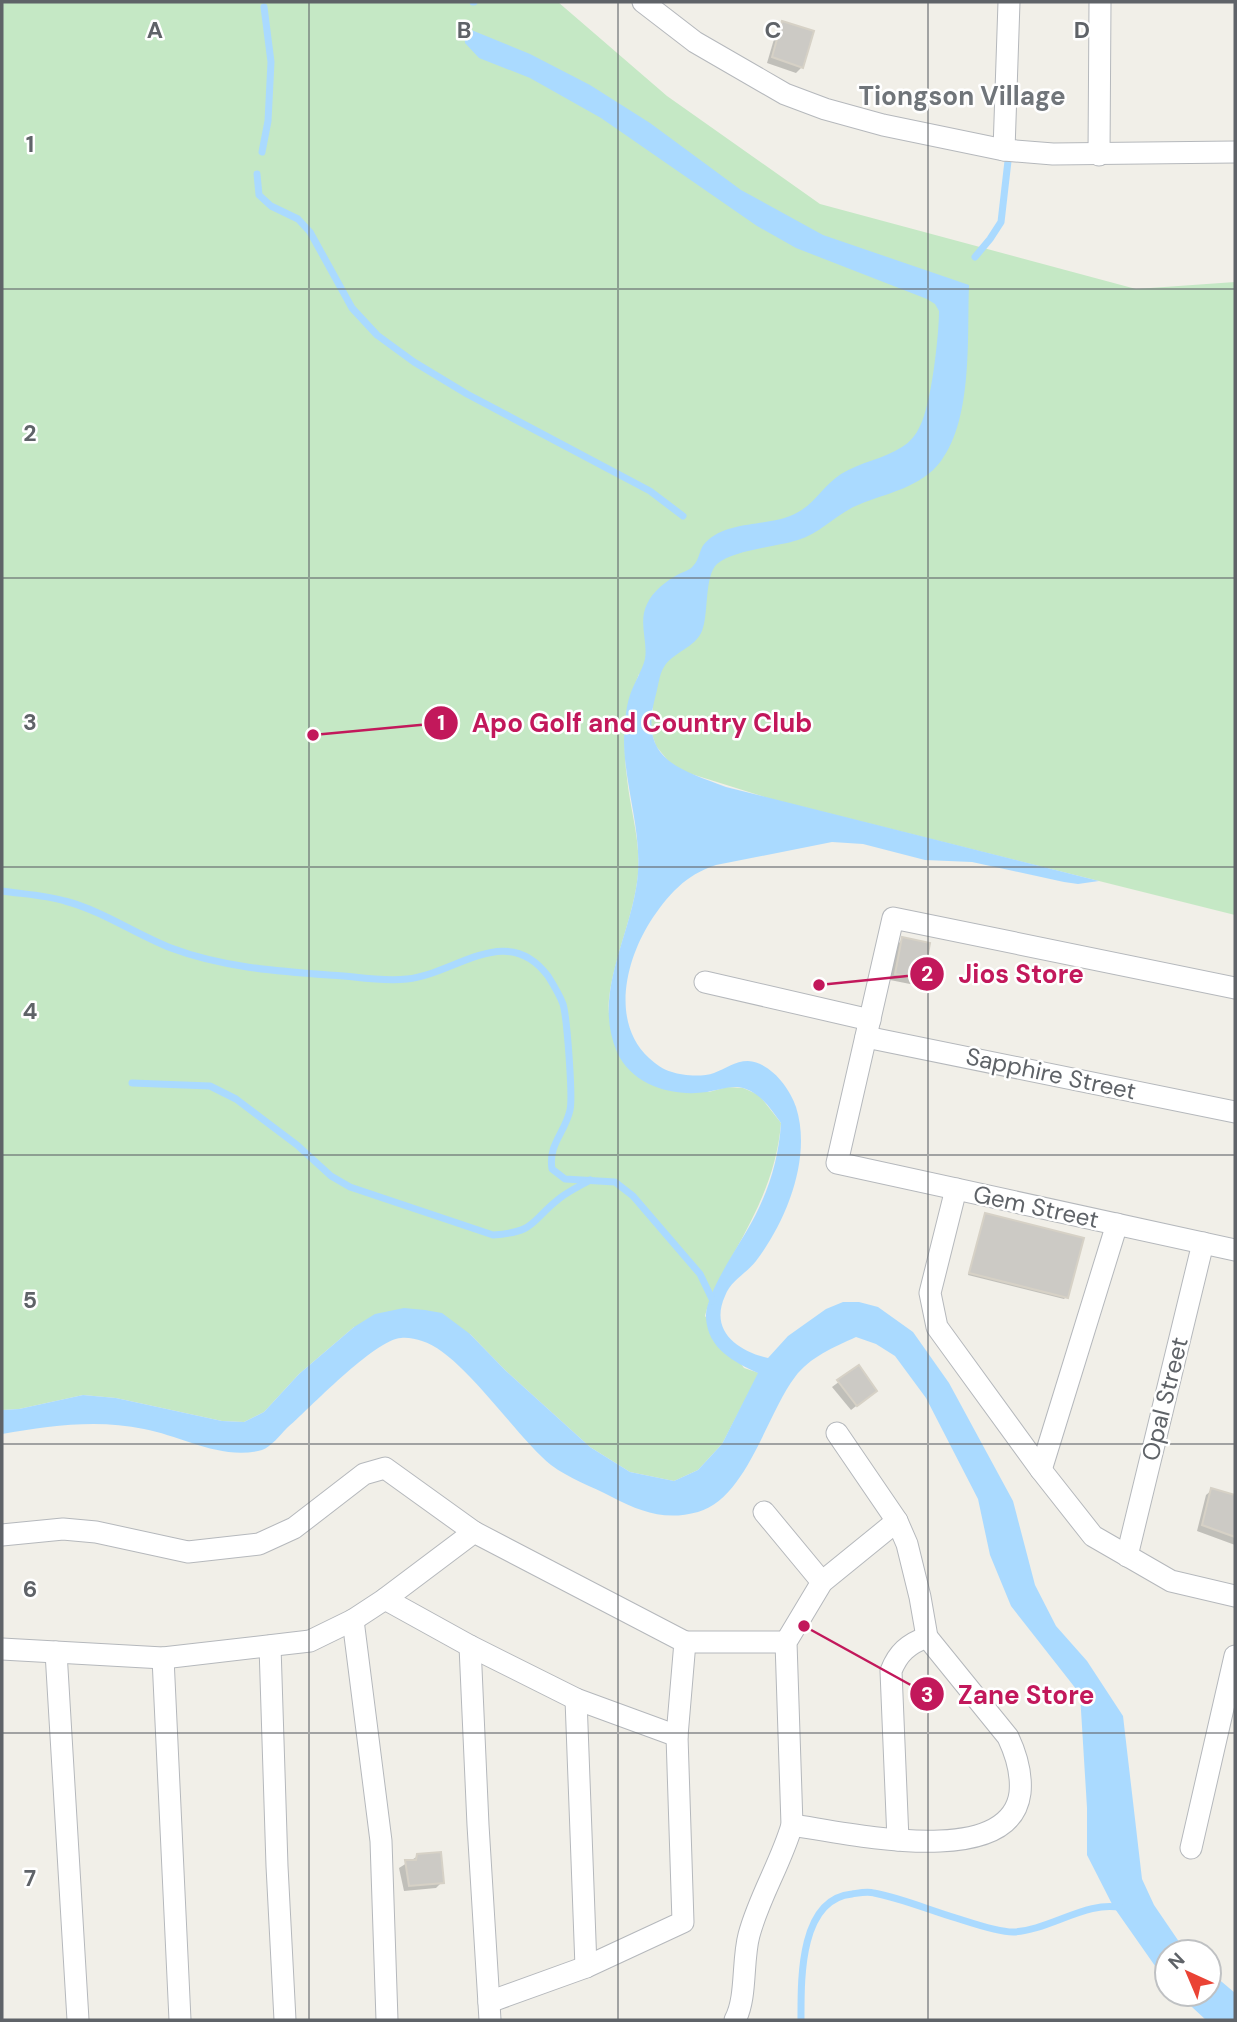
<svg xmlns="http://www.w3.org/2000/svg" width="1237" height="2022" viewBox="0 0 1237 2022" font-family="'DM Sans',sans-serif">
<rect width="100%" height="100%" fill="#f1efe8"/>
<path fill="#c5e8c5" d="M 2,2 L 558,2 L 667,96 L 820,204 L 1136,289 L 1235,282 L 1235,915 L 771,799 L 685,772 L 669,762 L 656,746 L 650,728 L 653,708 L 639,674 C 625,708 622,741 627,778 C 630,810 641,841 638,874 C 634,916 614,956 609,999 C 607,1016 613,1035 617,1051 L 709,1092 L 727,1087 L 743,1088 L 759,1095 L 781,1123 C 777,1171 758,1210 735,1251 C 723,1273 711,1292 705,1316 L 744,1368 L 759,1373 L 722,1444 L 698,1470 L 674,1481 L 630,1472 L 590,1447 L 506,1371 L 470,1334 L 354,1327 L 299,1374 L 264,1412 L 244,1422 L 222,1421 L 116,1398 L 83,1395 L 19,1409 L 2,1410 Z"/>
<g fill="#aadaff">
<path d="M 464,27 L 530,54 L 590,85 L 650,123 L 741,190 L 823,235 L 969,285 C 967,337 973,418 941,461 C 921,488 886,493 858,505 C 836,514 821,533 798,540 C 776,547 734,550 717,564 C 704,576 709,614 702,631 C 695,648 673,652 664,667 C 659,674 658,689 655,698 C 639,759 678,769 726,787 L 1099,881 L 1078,884 L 1064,882 L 972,862 L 925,860 L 863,844 L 832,842 L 716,865 C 685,875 668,895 650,922 C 625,962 611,1023 649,1058 C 656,1064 663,1070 672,1072 C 683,1076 703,1077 714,1073 C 725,1069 735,1061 748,1061 C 770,1062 790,1088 796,1107 C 812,1157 787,1220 756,1261 C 746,1274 731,1280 725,1296 C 709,1331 738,1351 768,1358 L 788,1336 L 826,1309 L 843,1302 L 859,1302 L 878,1307 L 913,1332 L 949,1383 L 1013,1501 L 1035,1585 L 1056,1626 L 1087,1661 L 1123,1716 L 1142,1879 L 1154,1905 L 1186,1952 L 1167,1952 L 1167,1983 L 1113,1906 L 1087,1855 L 1087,1808 L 1080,1694 L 1011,1606 L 990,1555 L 978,1499 L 926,1398 L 895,1356 L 876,1344 L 856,1337 C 834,1347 810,1357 795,1377 C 766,1415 747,1498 698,1512 C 665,1521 641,1512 612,1497 C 593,1487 568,1478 551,1465 C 516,1437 461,1352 422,1341 C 416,1339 407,1337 401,1338 C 375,1339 308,1410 286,1429 C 280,1435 271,1447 262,1450 C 222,1461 182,1436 144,1429 C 96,1419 49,1426 2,1434 L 2,1410 L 19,1409 L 83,1395 L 116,1398 L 222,1421 L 244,1422 L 264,1412 L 299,1374 L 354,1327 L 375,1314 L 404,1308 L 425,1310 L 442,1313 L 470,1334 L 506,1371 L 590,1447 L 630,1472 L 674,1481 L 698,1470 L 722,1444 L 758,1373 C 734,1362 708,1349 706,1318 C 704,1294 743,1240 755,1216 C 770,1187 779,1156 781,1123 C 771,1109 762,1095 746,1089 C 733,1084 720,1090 707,1092 C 674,1097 632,1086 617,1052 C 591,992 634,932 638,872 C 641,827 624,784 624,739 C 625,725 625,710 630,695 C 634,683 642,671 645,659 C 648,641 638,622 647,604 C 653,591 666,581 679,574 C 683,572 690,570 693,566 C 700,559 699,548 706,542 C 726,521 765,526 790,516 C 815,506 821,487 841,474 C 860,462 884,459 902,447 C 910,442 916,435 920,426 C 931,406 939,336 939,311 L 935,304 L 927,299 L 796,248 L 757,226 L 601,118 L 530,78 L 479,58 L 465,43 Z"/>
<polygon points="1209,1971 1235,1993 1235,2020 1206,2020 1178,1994 1209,1994"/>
</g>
<g fill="#0003">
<polygon points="782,23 802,67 796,73 767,63 777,29"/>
<polygon points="903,939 921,979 915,985 890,980 897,945"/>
<polygon points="986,1215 1066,1297 1064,1299 968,1275"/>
<polygon points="859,1367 869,1396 851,1410 832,1387"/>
<polygon points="1212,1490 1235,1497 1235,1545 1197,1531 1206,1495"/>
<polygon points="418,1856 442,1882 436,1888 404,1891 399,1868"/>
</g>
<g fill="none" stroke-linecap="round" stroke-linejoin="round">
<g stroke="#aadaff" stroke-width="7">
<polyline points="473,2 474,2"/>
<polyline points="262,152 268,121 271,62 264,7"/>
<polyline points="257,174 259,195 271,206 298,219 310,232 352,308 377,335 414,362 467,394 650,491 683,516"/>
<polyline points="975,257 990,239 1001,222 1008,161"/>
<path d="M 2,891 C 22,894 45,895 65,901 C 103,911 135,934 171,948 C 229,970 293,972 354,977 C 371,979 390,981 407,979 C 456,974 507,921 548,976 C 553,984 560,996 563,1004 C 567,1018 573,1097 570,1110 C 565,1133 548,1144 552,1169 L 565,1179 L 615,1182 L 633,1196 L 700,1274 L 713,1301"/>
<path d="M 132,1083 L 210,1086 L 236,1099 L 297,1145 L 331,1176 L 350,1187 L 493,1235 C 537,1232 530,1221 560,1198 C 569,1191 580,1186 590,1180"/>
<path d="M 801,2020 C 801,1981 799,1899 852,1894 C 859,1893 867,1891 874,1893 C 901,1898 929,1910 956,1918 C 972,1923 997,1932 1013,1932 C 1048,1931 1089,1899 1122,1908"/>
</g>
</g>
<g fill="#cccac5" stroke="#d6d1c6" stroke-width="2">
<polygon points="782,21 814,31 803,68 772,57"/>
<polygon points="902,937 930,943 923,980 895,974"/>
<polygon points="985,1213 1084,1238 1068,1298 969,1273"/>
<polygon points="859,1365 877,1391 857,1406 837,1380"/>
<polygon points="1211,1488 1235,1495 1235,1537 1202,1525"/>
<polygon points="441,1852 444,1883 409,1886 405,1860 416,1860 417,1854"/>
</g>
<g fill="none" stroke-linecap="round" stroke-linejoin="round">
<defs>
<g id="minor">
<polyline points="643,2 695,42 785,94 825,109 883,125 1004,150 1053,154 1235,152"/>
<polyline points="1004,150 1009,2"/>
<polyline points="1099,155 1100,2"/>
<polyline points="705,982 870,1020"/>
<polyline points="1235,988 893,918 837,1163 1235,1250"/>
<polyline points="866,1037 1235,1112"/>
<polyline points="956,1189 930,1293 937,1327 1041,1470 1093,1536 1171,1581 1235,1596"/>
<polyline points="1041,1470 1117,1224"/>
<polyline points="764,1512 822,1582"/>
<polyline points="2,1535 63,1529 96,1532 188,1552 259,1544 294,1528 364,1474 385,1468 474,1532"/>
<polyline points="1127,1556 1203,1243"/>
<polyline points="385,1599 470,1646 576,1699 677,1736"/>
<polyline points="353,1620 381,1841 387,2020"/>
<polyline points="685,1642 786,1642"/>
<polyline points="270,1646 277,1866 285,2020"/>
<polyline points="470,1646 478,1825 490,2020"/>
<polyline points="2,1649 163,1658 310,1641 353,1620 385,1599 474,1532 685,1642 677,1736 683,1922 586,1967 489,2002"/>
<polyline points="56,1652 78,2020"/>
<polyline points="163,1658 180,2020"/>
<polyline points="576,1699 586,1967"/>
<path d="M 792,1825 C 843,1832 1010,1872 1020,1793 C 1022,1773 1016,1754 1008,1737 L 927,1637 L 920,1597 L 907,1544 L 897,1521 L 837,1433"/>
<path d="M 898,1840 L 891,1671 C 898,1653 908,1644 927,1637"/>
<polyline points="1191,1848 1235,1656"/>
<path d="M 735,2020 C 747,1998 742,1961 749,1935 C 759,1897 781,1863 792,1825 L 786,1642 L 822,1582 L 897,1521"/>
</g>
</defs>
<use href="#minor" stroke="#b5b8bc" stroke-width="23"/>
<use href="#minor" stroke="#fff" stroke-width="21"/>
</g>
<path fill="none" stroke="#5f6368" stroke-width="2" stroke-opacity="0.55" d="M 309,2 L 309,2020M 618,2 L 618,2020M 928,2 L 928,2020M 2,289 L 1235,289M 2,578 L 1235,578M 2,867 L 1235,867M 2,1155 L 1235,1155M 2,1444 L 1235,1444M 2,1733 L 1235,1733"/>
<g text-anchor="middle" stroke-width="5" stroke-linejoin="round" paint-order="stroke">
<g font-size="24" fill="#5f6368" stroke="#fff">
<text transform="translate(1051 1074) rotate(12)" y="8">Sapphire Street</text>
<text transform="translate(1036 1207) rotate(12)" y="8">Gem Street</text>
<text transform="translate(1165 1399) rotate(-76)" y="8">Opal Street</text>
</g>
<g font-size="26" font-weight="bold" fill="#70757a" stroke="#fff">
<text x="962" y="105">Tiongson Village</text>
</g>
</g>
<g font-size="23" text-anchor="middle" font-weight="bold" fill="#5f6368" stroke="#fff" stroke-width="5" stroke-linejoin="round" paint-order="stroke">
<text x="155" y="38">A</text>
<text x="464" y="38">B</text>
<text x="773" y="38">C</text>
<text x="1082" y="38">D</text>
<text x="30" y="152">1</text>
<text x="30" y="441">2</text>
<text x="30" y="730">3</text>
<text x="30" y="1019">4</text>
<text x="30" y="1308">5</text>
<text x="30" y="1597">6</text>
<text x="30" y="1886">7</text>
</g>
<path fill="none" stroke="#c2185b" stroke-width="2.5" d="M313 735L441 723M819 985L927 974M804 1626L927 1694"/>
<g fill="#c2185b" stroke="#fff" stroke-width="2.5">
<circle cx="313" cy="735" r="7"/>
<circle cx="819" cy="985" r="7"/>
<circle cx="804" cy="1626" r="7"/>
<circle cx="441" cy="723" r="18"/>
<circle cx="927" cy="974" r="18"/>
<circle cx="927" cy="1694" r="18"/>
</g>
<g font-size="21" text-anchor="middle" font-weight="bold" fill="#fff">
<text x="441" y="730">1</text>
<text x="927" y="981">2</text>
<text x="927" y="1702">3</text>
</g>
<g font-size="26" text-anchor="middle" font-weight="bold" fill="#c2185b" stroke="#fff" stroke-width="5" stroke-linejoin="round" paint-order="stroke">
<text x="642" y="732">Apo Golf and Country Club</text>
<text x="1021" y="983">Jios Store</text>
<text x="1026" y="1704">Zane Store</text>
</g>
<rect width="1237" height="2022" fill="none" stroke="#5f6368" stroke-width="7"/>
<g transform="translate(1188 1973) rotate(316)"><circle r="33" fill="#ffffff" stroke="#bfc1c3" stroke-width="2"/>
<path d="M0-5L12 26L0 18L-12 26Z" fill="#ea4335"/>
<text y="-10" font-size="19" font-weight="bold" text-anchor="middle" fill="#5f6368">N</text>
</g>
</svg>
